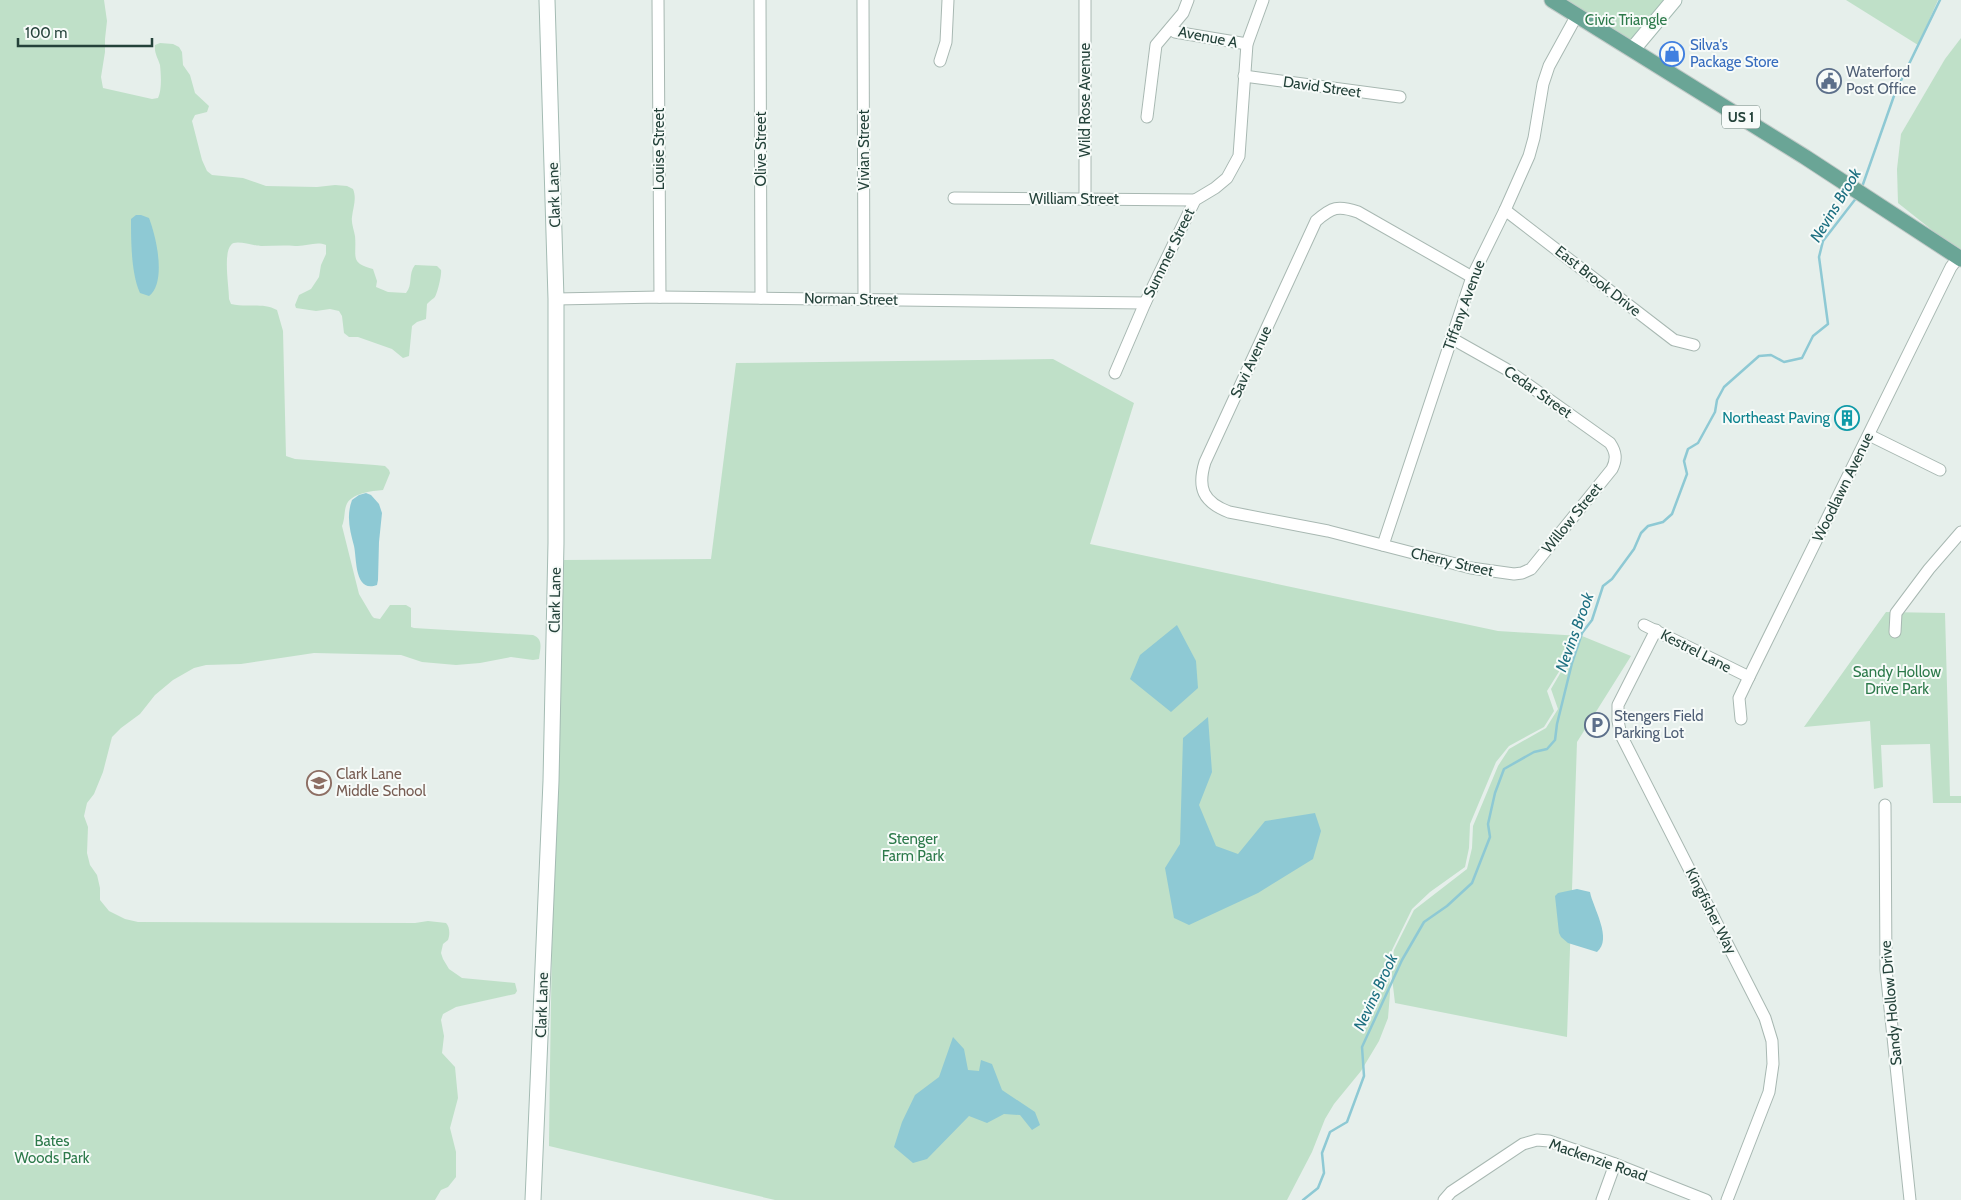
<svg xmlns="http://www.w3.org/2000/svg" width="1961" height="1200" viewBox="0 0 1961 1200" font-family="Cabin,sans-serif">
<rect width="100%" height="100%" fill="#e6efeb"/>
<g fill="#bfe0c8">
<path d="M 0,0 L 104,0 L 107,21 L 105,39 L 105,52 L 101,77 L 103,88 L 152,99 L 158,98 C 162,90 161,74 160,65 C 158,58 154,53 155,45 L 160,43 L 173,44 L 179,47 L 182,52 L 183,65 L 190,75 L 195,93 L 209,106 L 207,112 L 195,115 L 192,121 L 202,160 L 207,171 L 212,175 L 243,178 L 266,186 L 317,187 L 335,185 L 347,186 L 353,189 C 357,199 353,207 352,217 C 351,223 354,230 355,236 C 357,256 349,263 373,269 L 377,281 L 376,287 L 388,292 L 406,293 C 413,285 408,273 415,265 L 437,266 L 441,270 C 442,274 437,296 434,298 C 431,300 429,302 427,304 L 426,319 L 417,322 L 412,326 L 409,356 L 403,358 L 392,349 L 358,337 L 349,337 L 344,333 L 342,316 L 339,311 L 330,309 L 316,311 L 296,308 L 295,305 L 299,295 L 311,289 L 319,277 L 321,265 L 326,254 L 326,245 C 315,241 306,247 295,246 C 284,245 272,246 261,246 C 253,246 235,239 231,245 C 223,254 229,286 229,299 L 231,304 C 247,308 262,302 277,310 L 283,331 L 286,456 L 295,459 L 375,465 L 385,466 L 389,470 L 390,473 L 383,490 C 372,491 350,493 346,506 C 344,512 345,519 342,526 L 359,594 L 372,616 L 374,618 L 380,619 L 390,605 L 406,605 L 411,608 L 411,627 L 414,628 L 533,635 C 544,639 540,649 539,659 L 533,660 L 511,657 L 480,663 L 456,665 L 422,662 L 401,655 L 314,653 L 241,664 L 206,665 L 194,668 L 173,680 L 155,695 L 140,714 L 121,728 L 112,737 L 103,772 L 94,794 L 87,803 L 84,816 L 88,827 L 87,853 L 90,865 L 97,875 L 100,888 L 100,900 L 109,911 L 125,919 L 138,922 L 415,923 L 428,921 L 446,923 C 450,927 450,935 448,940 L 443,944 L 441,953 L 443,959 L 449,969 L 462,978 L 515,983 L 517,991 L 515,994 L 456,1007 L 443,1014 L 441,1020 L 444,1036 L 442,1053 L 455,1067 L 458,1098 L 450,1128 L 456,1152 L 456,1177 L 448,1187 L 441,1190 L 435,1200 L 0,1200 Z"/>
<polygon points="1557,0 1667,0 1633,49"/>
<polygon points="1846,0 1938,0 1918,45"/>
<polygon points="1961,38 1961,249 1937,234 1898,203 1897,169 1901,134 1945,59"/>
<path d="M 1053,359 L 1134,403 L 1090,544 L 1498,631 L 1581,636 L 1547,691 L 1554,711 L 1544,727 L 1509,746 L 1496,762 L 1470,824 L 1469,848 L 1465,867 L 1430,892 L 1412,909 L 1392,950 L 1389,967 L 1390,993 L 1388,1018 L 1379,1041 L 1361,1071 L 1334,1104 L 1325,1119 L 1312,1152 L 1287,1200 L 775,1200 L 549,1146 C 551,950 556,755 564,560 L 711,559 L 736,363 Z"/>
<polygon points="1886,612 1945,613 1950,796 1961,796 1961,803 1933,803 1930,744 1881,745 1883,787 1874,789 1870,721 1804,727"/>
<polygon points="1582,636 1631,656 1577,742 1567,1037 1395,1003 1391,969 1394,950 1414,910 1467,869 1472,848 1473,826 1498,766 1509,749 1546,728 1558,709 1551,689"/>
</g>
<g fill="#8ec9d4">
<path d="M 136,215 L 141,215 L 149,218 C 156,236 167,282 149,296 L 140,293 C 131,274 131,240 131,219 Z"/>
<path d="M 366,493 L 371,495 L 379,504 L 382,513 L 379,542 L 378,580 L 377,585 C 354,593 357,559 354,546 C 350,531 346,516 352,500 L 359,495 Z"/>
<polygon points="1177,625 1196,661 1198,688 1171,712 1130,679 1140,655"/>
<polygon points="1208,717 1212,772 1199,805 1216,846 1238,854 1265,821 1315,813 1321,831 1313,859 1258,893 1189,925 1174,918 1165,868 1180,844 1183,738"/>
<path d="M 1577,889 L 1590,892 C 1593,908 1613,939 1597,952 L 1568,943 L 1561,937 L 1559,933 L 1555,896 L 1558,893 Z"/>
<polygon points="953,1037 964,1049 968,1070 979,1071 981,1060 992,1064 1002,1090 1035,1112 1040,1125 1032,1130 1020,1115 1004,1114 987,1123 969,1116 927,1159 913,1163 894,1147 902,1122 915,1095 939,1077"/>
</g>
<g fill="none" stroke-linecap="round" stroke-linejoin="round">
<g stroke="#8ec9d4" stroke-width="2.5">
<polyline points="1862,187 1895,93 1940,0"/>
<polyline points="1303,1200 1318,1188 1324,1173 1322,1153 1330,1132 1347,1122 1364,1076 1362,1047 1402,960 1424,922 1447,906 1472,883 1490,837 1488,824 1495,793 1504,769 1534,752 1547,749 1555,740 1557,724 1572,663 1582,633 1592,620 1603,586 1612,579 1634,549 1641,533 1648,526 1663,522 1672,514 1687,474 1684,461 1688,449 1698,443 1715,412 1717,400 1724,387 1759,356 1771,355 1784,362 1802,358 1813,336 1828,324 1819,257 1823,241 1857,197"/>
</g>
<defs>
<g id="street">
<polyline points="658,0 660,297"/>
<polyline points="760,0 761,298"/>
<polyline points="863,0 864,299"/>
<polyline points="1171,28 1175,32 1247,44"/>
<polyline points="940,61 946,42 948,0"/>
<polyline points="1244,76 1400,97"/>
<polyline points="1147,117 1156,45 1183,13 1188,0"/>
<polyline points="954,198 1195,200"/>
<polyline points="1085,199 1085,0"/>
<polyline points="1505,210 1674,340 1694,345"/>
<polyline points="556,299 660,297 1145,303"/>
<path d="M 1451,338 L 1506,369 L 1610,443 C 1616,452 1617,459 1612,469 L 1531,569 L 1522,573 L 1514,574 L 1471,568 L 1328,531 L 1229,512 C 1203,502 1197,488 1205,462 L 1316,221 C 1332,207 1338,205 1358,212 L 1472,277"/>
<polyline points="1115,373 1145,303 1195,200 1215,188 1227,178 1239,156 1247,44 1263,0"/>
<polyline points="1869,435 1940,470"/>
<polyline points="1383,545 1472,277 1505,210 1529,156 1534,138 1543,84 1549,66 1577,15"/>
<polyline points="1644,625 1749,677"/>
<polyline points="1656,630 1618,705 1618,721 1621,735 1765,1018 1772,1041 1773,1064 1769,1092 1727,1200"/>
<polyline points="1895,632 1896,613 1929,569 1961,532"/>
<polyline points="1741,719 1739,698 1749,677 1951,267 1958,258"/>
<polyline points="1885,805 1886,970 1910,1200"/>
<polyline points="1444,1200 1451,1192 1523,1144 1537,1140 1549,1141 1615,1164 1706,1200"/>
<polyline points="1602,1200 1615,1164"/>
</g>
<g id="secondary">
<polyline points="1633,49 1674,0"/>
<polyline points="533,1200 551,781 556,543 556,299 547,0"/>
</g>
<polyline id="primary" points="1552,0 1805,157 1961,259"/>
</defs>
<use href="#street" stroke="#a8b8b2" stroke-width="13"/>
<use href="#secondary" stroke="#a4bbb3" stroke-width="17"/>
<use href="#primary" stroke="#c2cac8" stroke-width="17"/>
<use href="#street" stroke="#fff" stroke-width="11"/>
<use href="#secondary" stroke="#fff" stroke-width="15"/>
<use href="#primary" stroke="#6aa596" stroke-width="15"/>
</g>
<defs>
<symbol id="shop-ring" viewBox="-11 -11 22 22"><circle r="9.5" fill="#f7fbf9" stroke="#3f7fe0" stroke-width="1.5"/><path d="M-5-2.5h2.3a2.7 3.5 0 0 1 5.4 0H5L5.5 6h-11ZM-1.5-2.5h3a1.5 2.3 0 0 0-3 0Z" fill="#3f7fe0"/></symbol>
<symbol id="civic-ring" viewBox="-11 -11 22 22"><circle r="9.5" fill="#f7fbf9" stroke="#5c6f8a" stroke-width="1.5"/><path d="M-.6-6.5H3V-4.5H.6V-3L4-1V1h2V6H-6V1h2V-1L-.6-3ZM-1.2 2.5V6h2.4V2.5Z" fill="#5c6f8a"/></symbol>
<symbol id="building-ring" viewBox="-11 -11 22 22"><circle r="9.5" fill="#f7fbf9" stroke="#0f9aa8" stroke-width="1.5"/><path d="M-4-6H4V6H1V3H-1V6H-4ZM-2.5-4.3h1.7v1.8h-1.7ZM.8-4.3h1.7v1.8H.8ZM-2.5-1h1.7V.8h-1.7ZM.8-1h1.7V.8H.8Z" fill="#0f9aa8"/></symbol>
<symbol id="parking-ring" viewBox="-11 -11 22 22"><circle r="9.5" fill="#f7fbf9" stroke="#5c6f8a" stroke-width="1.5"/><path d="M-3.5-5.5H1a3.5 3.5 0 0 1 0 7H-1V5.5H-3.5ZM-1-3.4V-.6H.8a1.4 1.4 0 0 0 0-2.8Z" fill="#5c6f8a"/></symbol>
<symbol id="school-ring" viewBox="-11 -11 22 22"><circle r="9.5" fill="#f7fbf9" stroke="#8d6e63" stroke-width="1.5"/><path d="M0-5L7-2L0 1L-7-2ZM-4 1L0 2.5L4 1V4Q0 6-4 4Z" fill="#8d6e63"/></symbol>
</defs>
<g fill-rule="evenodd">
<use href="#shop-ring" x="1658" y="40" width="28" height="28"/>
<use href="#civic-ring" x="1815" y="67" width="28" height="28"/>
<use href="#building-ring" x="1833" y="404" width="28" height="28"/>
<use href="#parking-ring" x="1583" y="711" width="28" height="28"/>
<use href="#school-ring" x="305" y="769" width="28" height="28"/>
</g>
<g text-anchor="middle" stroke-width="4" stroke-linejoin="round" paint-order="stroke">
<rect fill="#f7fbf9" stroke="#637a73" stroke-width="1" x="1722" y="105.5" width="38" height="23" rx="4"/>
<g font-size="14" font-weight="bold" fill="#24423a">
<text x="1741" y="122">US 1</text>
</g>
<g font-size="15" fill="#2d7a4b" stroke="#f7fbf9">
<text x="1626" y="25">Civic Triangle</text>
<text x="1897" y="677">Sandy Hollow<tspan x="1897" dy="17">Drive Park</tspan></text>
<text x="913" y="844">Stenger<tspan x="913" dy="17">Farm Park</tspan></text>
<text x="52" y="1146">Bates<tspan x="52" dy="17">Woods Park</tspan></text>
</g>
<g font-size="15" fill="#24423a" stroke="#f7fbf9">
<text transform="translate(1208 37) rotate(11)" y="5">Avenue A</text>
<text transform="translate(1322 87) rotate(8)" y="5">David Street</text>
<text transform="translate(1085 100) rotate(-90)" y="5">Wild Rose Avenue</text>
<text transform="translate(659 149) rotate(-90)" y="5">Louise Street</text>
<text transform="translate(761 149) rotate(-90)" y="5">Olive Street</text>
<text transform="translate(864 150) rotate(-90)" y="5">Vivian Street</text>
<text transform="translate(554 195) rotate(-92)" y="5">Clark Lane</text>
<text x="1074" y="204">William Street</text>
<text transform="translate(1169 253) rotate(-64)" y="5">Summer Street</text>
<text transform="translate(1598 281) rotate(38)" y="5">East Brook Drive</text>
<text transform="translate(851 299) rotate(1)" y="5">Norman Street</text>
<text transform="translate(1464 305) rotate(-70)" y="5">Tiffany Avenue</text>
<text transform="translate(1251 362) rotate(-65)" y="5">Savi Avenue</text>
<text transform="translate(1538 392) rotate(35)" y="5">Cedar Street</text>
<text transform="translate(1843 487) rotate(-64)" y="5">Woodlawn Avenue</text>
<text transform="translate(1572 518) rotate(-51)" y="5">Willow Street</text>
<text transform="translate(1452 562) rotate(13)" y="5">Cherry Street</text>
<text transform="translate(555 600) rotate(-89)" y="5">Clark Lane</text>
<text transform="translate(1696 651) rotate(27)" y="5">Kestrel Lane</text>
<text transform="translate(1711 911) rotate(63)" y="5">Kingfisher Way</text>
<text transform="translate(1891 1003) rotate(-95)" y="5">Sandy Hollow Drive</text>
<text transform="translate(542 1005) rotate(-88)" y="5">Clark Lane</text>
<text transform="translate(1598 1160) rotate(19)" y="5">Mackenzie Road</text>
</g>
<g font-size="15" fill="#366cbe" stroke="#f7fbf9" text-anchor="start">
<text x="1690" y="50">Silva's<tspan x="1690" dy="17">Package Store</tspan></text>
</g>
<g font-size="15" fill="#4e5e75" stroke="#f7fbf9" text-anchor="start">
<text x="1846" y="77">Waterford<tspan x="1846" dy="17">Post Office</tspan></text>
<text x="1614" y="721">Stengers Field<tspan x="1614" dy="17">Parking Lot</tspan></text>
</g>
<g font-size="15" fill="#0d838f" stroke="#f7fbf9" text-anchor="end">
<text x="1830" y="423">Northeast Paving</text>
</g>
<g font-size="15" fill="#785e54" stroke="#f7fbf9" text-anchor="start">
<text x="336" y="779">Clark Lane<tspan x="336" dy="17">Middle School</tspan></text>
</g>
<g font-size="16" font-style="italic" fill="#1c6f80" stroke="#f7fbf9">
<text transform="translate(1835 205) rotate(-59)" y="6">Nevins Brook</text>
<text transform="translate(1574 632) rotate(-70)" y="6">Nevins Brook</text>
<text transform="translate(1375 992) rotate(-65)" y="6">Nevins Brook</text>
</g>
</g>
<path d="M18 38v8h134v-8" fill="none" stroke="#24423a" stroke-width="2.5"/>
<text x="25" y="38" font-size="15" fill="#24423a" stroke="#f7fbf9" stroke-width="4" paint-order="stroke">100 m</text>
</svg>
